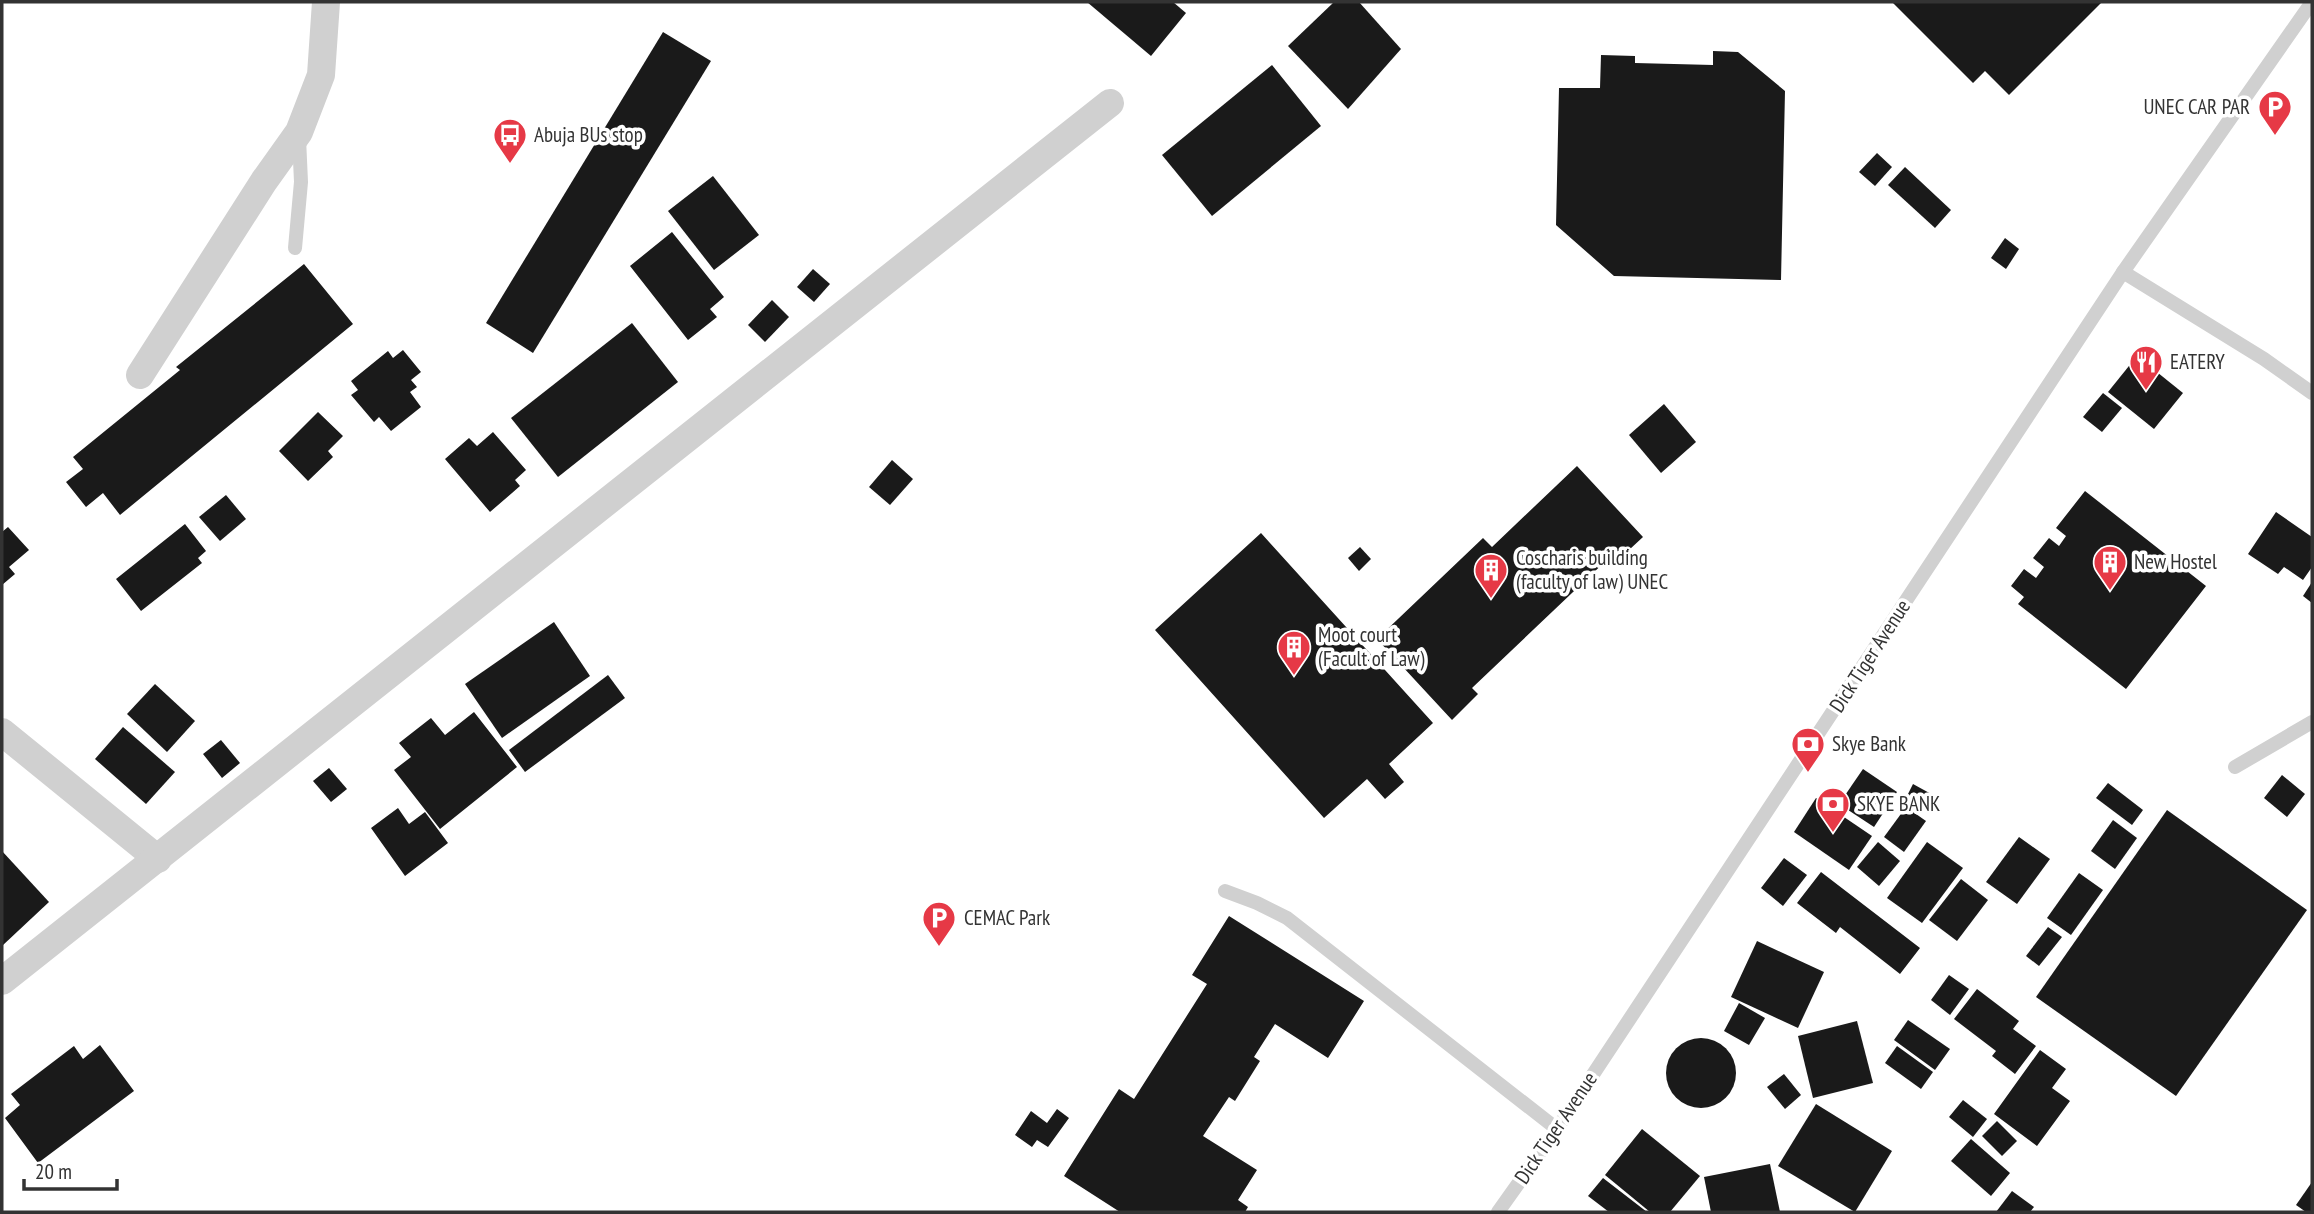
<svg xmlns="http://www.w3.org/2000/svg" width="2314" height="1214" viewBox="0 0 2314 1214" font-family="'PT Sans Narrow',sans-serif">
<rect width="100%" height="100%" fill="#fff"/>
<g fill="#1a1a1a">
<polygon points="1087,2 1173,2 1186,13 1151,56"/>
<polygon points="1334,2 1359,2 1401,49 1348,109 1288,46"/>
<polygon points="1892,2 1997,2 1999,3 2000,2 2102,2 2009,95 1985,71 1973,83"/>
<polygon points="663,32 711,61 533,353 486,323"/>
<polygon points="1713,51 1738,52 1785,91 1781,280 1614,276 1556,225 1559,88 1600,88 1601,55 1635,56 1635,63 1713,65"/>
<polygon points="1272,65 1321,126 1212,216 1162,155"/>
<polygon points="1877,153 1892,167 1875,186 1859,172"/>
<polygon points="1905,167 1951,210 1935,228 1888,185"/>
<polygon points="713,176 759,235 714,270 668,211"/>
<polygon points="672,232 724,297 710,309 717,317 688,340 630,266"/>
<polygon points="2005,238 2019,249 2006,269 1991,258"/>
<polygon points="304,264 353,324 120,515 103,493 86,507 66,482 83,469 73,457 180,370 176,367"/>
<polygon points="813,269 830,284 814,302 797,287"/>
<polygon points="772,300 789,317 765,342 748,325"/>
<polygon points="632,323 678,382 558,477 511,418"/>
<polygon points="403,350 421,372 411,380 417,387 410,392 421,407 391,431 379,417 374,422 351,395 358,390 351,381 388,351 393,358"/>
<polygon points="2137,356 2183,393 2154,429 2108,392"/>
<polygon points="2103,393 2122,408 2102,432 2083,417"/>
<polygon points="1664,404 1696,442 1661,473 1629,435"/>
<polygon points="318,412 343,436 328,451 333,457 308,481 279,451"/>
<polygon points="493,432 526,470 515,480 520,486 490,512 445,459 469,438 477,446"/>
<polygon points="892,460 913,479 890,505 869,487"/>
<polygon points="1577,466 1643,537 1616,562 1611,556 1472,688 1478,694 1452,720 1377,639 1483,538 1492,547"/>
<polygon points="2085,491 2206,586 2126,689 2018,604 2024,597 2011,586 2024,569 2036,578 2044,567 2033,558 2049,538 2059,546 2066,536 2056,528"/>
<polygon points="226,495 246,519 220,541 199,517"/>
<polygon points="2276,512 2312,537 2312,567 2303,580 2284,567 2278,574 2248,554"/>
<polygon points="185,524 206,551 198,558 202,563 141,611 116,579"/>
<polygon points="8,527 29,550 9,567 15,574 2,585 2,532"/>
<polygon points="1261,533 1433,723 1389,764 1404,782 1385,799 1367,779 1324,818 1155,630"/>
<polygon points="1360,547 1371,559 1359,571 1348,558"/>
<polygon points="2312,582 2312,603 2303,596"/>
<polygon points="554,622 590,676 502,738 465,684"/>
<polygon points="608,675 625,698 525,772 509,750"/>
<polygon points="155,684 195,721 167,752 127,714"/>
<polygon points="474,712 517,767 440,829 394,770 411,757 399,743 431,718 445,735"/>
<polygon points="123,727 175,772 146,804 95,759"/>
<polygon points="221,740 240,763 222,778 203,754"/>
<polygon points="329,768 347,789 331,802 313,781"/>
<polygon points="1863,769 1897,792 1874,827 1839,804"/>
<polygon points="2282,775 2305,794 2287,817 2264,798"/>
<polygon points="2108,783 2143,810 2132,825 2096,798"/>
<polygon points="1913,784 1933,795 1925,809 1906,798"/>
<polygon points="1816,798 1872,836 1849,870 1794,832"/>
<polygon points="1906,807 1926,821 1904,852 1884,837"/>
<polygon points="398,808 409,824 425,812 448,843 405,876 371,828"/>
<polygon points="2167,810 2307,910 2176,1096 2036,997"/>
<polygon points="2113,820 2137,838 2115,869 2091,851"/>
<polygon points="2019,837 2050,859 2017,904 1986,882"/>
<polygon points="1878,842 1900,861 1879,886 1857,867"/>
<polygon points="1927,842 1963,868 1922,923 1887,898"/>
<polygon points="2,851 49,902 2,946"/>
<polygon points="1784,858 1807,875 1783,906 1761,888"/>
<polygon points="1821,872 1920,948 1900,974 1840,927 1836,933 1797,903"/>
<polygon points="2079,873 2103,890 2071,935 2047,918"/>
<polygon points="1961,879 1988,900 1957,941 1929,920"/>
<polygon points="1229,916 1364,1001 1328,1058 1275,1024 1254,1057 1260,1061 1235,1101 1229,1097 1203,1136 1257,1170 1238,1200 1248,1207 1245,1212 1120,1212 1064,1176 1119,1089 1134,1099 1207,984 1192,975"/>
<polygon points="2048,927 2062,937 2039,966 2026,956"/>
<polygon points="1757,941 1824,972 1798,1028 1731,997"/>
<polygon points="1949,975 1969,989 1950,1015 1931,1000"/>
<polygon points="1977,989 2019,1021 2013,1029 2036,1046 2015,1074 1992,1056 1996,1051 1954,1019"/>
<polygon points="1739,1003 1765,1018 1749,1045 1724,1031"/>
<polygon points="1908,1020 1950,1049 1935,1070 1894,1040"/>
<polygon points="1857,1021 1873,1083 1813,1098 1798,1036"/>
<circle cx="1701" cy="1073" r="35"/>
<polygon points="100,1045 134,1091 38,1163 5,1118 20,1105 11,1094 74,1046 83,1059"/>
<polygon points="1897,1046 1933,1072 1921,1089 1885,1063"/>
<polygon points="2040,1050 2066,1069 2052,1088 2070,1101 2037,1146 1994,1114"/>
<polygon points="1784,1074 1801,1095 1785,1109 1767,1087"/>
<polygon points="1963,1100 1987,1119 1973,1137 1949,1117"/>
<polygon points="1816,1104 1892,1151 1855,1212 1778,1166"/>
<polygon points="1057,1109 1069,1118 1048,1147 1037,1140 1032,1147 1015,1135 1031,1111 1047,1123"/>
<polygon points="1997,1121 2017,1141 2002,1156 1982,1136"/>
<polygon points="1642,1129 1700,1176 1670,1212 1650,1212 1605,1175"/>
<polygon points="1971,1139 2010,1173 1991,1196 1951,1161"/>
<polygon points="1770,1164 1780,1212 1711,1212 1704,1177"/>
<polygon points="1603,1178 1647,1212 1609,1212 1588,1196"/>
<polygon points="2312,1182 2312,1212 2306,1212 2296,1205"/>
<polygon points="2012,1191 2034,1207 2030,1212 1996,1212"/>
</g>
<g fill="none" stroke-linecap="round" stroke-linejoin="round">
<g stroke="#d0d0d0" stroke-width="14">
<polyline points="295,248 301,182 299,138"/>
<polyline points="2123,272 2264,359 2312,393"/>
<polyline points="2235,767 2312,722"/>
<polyline points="1225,891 1257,903 1287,918 1557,1129"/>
<polyline points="1498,1212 1557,1129 2123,272 2312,2"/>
</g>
<g stroke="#d0d0d0" stroke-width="28">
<polyline points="140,375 264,181 299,132 321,75 326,2"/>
<polyline points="2,732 158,859"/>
<polyline points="2,981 1110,103"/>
</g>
</g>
<defs>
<symbol id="parking-pin" viewBox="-11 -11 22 30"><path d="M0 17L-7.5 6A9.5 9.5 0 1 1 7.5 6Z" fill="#e63946" stroke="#fff"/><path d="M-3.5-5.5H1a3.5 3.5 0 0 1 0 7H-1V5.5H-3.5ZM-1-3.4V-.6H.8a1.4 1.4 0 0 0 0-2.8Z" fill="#fff"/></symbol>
<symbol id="bus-pin" viewBox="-11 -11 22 30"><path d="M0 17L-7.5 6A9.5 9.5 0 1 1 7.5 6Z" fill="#e63946" stroke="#fff"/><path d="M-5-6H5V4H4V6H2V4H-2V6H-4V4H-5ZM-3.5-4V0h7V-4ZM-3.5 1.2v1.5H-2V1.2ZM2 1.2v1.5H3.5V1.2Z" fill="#fff"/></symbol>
<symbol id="restaurant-pin" viewBox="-11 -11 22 30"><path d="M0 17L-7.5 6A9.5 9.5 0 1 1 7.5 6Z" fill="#e63946" stroke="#fff"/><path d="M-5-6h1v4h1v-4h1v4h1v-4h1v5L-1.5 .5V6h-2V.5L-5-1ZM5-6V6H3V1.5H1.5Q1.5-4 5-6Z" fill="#fff"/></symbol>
<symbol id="building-pin" viewBox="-11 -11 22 30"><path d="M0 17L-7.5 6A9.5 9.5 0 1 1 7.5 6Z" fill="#e63946" stroke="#fff"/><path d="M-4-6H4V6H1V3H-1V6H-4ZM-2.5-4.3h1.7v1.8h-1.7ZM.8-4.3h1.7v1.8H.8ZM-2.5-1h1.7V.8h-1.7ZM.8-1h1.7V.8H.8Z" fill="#fff"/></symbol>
<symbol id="bank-pin" viewBox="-11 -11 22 30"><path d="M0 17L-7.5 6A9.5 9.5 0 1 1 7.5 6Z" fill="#e63946" stroke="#fff"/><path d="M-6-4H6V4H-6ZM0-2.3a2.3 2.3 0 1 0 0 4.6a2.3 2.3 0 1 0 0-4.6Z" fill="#fff"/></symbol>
</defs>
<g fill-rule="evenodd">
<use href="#parking-pin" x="2256" y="88" width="38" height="52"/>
<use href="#bus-pin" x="491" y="116" width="38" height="52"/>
<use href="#restaurant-pin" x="2127" y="343" width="38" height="52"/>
<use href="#building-pin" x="2091" y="543" width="38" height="52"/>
<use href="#building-pin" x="1472" y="551" width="38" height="52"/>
<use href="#building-pin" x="1275" y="628" width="38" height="52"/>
<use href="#bank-pin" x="1789" y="725" width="38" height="52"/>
<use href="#bank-pin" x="1814" y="785" width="38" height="52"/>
<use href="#parking-pin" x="920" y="899" width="38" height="52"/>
</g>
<g text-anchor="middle" stroke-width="7" stroke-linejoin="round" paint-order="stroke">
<g font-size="21" fill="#333" stroke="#fff" text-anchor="start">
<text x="2250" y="114" text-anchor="end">UNEC CAR PAR</text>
<text x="534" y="142">Abuja BUs stop</text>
<text x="2170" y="369">EATERY</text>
<text x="1516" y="565">Coscharis building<tspan x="1516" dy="24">(faculty of law) UNEC</tspan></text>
<text x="2134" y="569">New Hostel</text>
<text x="1318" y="642">Moot court<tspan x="1318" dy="24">(Facult of Law)</tspan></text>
<text x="1832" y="751">Skye Bank</text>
<text x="1857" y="811">SKYE BANK</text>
<text x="964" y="925">CEMAC Park</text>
</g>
<g font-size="21" fill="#333" stroke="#fff">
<text transform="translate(1870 656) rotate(-57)" y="7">Dick Tiger Avenue</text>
<text transform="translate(1556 1128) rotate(-56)" y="7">Dick Tiger Avenue</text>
</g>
</g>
<rect width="2314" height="1214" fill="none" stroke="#333333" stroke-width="7"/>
<path d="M24 1179v10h93v-10" fill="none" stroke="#333333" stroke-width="3.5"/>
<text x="35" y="1179" font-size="21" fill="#333333" stroke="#ffffff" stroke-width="5" paint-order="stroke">20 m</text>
</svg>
